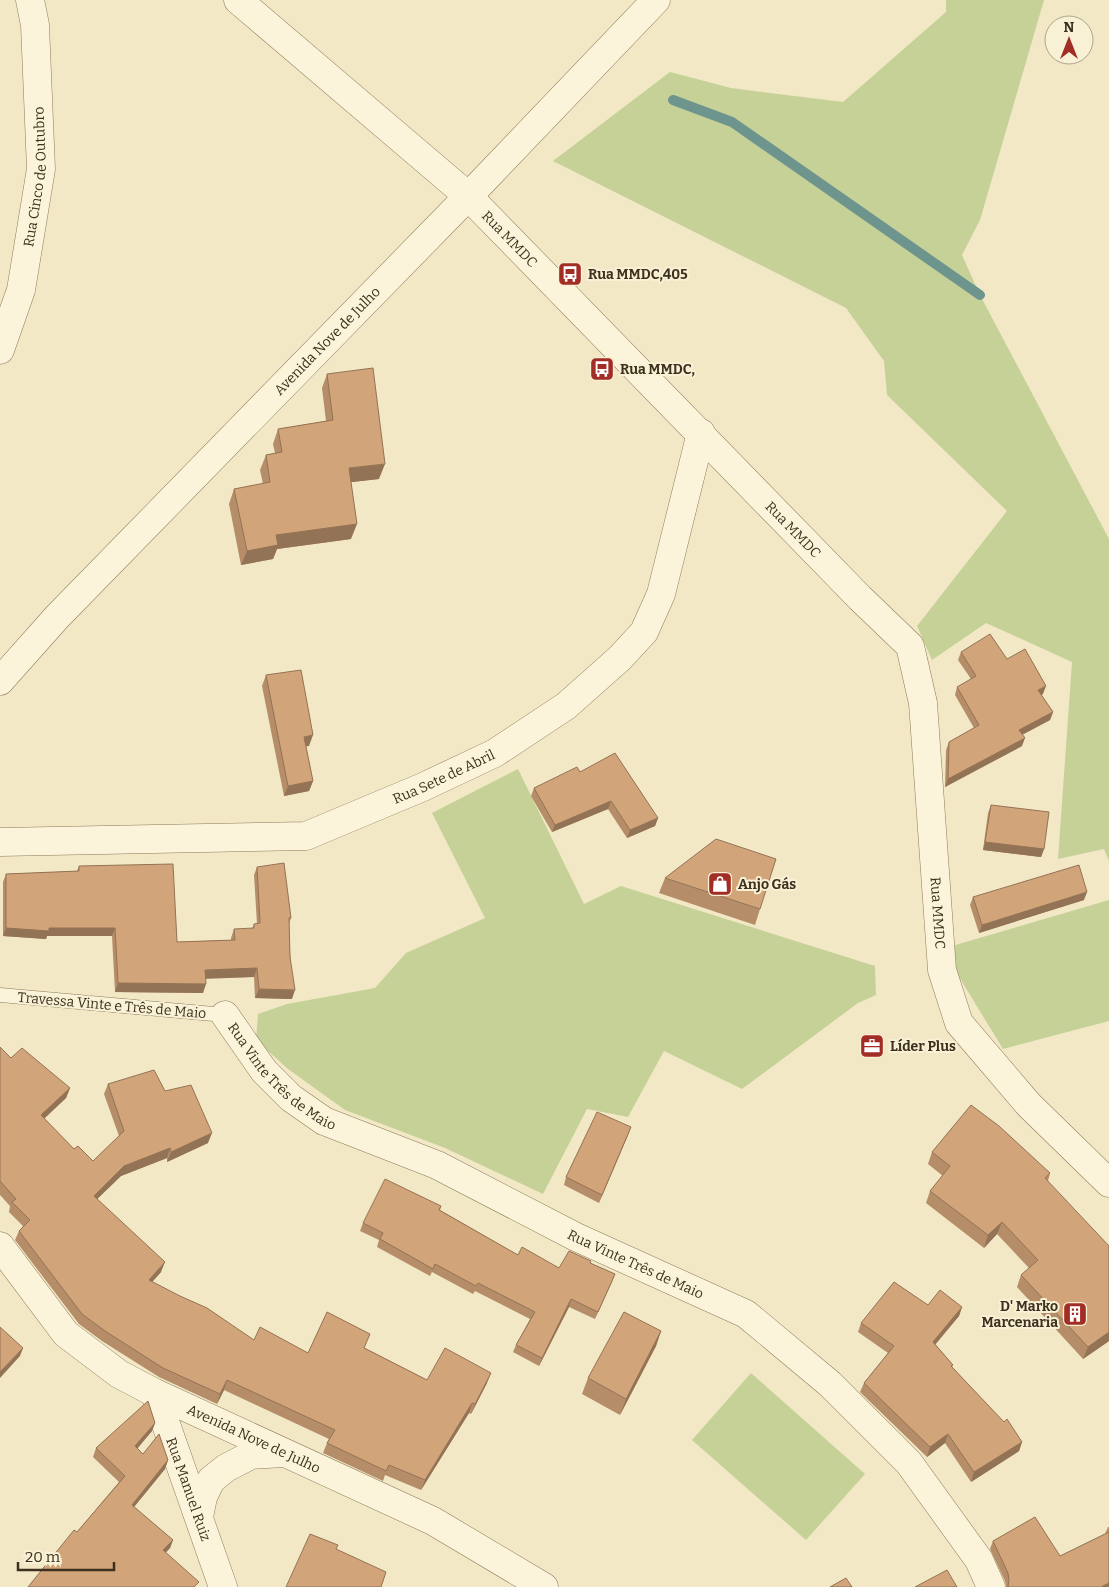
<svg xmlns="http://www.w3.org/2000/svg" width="1109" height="1587" viewBox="0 0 1109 1587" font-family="Bitter,serif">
<rect width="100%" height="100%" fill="#f2e8c6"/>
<g fill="#c6d198">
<polygon points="946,0 1044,0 980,220 962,255 980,295 1109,539 1109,861 1104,849 1058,859 1072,662 986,623 932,660 917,626 1007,511 887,395 884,361 846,308 553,161 670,72 731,88 843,102 946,12"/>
<polygon points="518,769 584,904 621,886 875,966 876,995 858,1003 742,1089 664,1051 628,1117 587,1109 543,1194 445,1148 345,1110 288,1069 256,1040 258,1014 287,1004 375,988 406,953 485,918 432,813"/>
<polygon points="1109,900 1109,1021 1003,1049 956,972 952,946"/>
<polygon points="751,1373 865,1474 806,1540 692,1440"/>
</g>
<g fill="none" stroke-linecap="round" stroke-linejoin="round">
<polyline stroke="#6d948d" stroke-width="10" points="673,100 732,122 980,295"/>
<defs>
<polyline id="lane" points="0,995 225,1015"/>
<g id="street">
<path id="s1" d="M 238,0 L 468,196 L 860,598 L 910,646 L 923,703 L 942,970 L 959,1023 L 1029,1105 L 1109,1183"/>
<path id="s2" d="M 0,350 L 21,290 L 41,169 L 35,25 L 30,0"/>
<path id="s3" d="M 0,681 L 57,617 L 482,182 L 656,0"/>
<path id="s4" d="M 0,842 L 306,836 L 423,787 L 495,753 L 566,706 L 620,658 L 644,632 L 661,594 L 701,433"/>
<path id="s5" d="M 225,1015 L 264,1071 L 291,1098 L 324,1121 L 437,1165 L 576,1237 L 746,1314 L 830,1384 L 909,1463 L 979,1560 L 991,1587"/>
<path id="s6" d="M 0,1246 L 66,1334 L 119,1374 L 155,1393 L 433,1521 L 544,1587"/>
<path id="s7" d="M 155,1393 L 223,1587"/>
<polyline points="199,1517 203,1497 211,1480 226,1468 251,1455 284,1453"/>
</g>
</defs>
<use href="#lane" stroke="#8e7a5a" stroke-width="15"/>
<use href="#street" stroke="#8e7a5a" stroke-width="29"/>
<use href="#lane" stroke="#fbf4da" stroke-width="14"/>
<use href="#street" stroke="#fbf4da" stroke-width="28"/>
</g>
<g fill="#b58d68">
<polygon points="327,374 379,479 351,482 351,539 277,549 273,559 241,565 229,504 234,489 263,484 260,470 266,455 275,453 273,444 278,429 326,421 322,388"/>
<polygon points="961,652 1007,659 1043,694 1041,695 1053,712 1050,720 1022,735 1022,746 945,787 946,750 949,742 974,728 955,695 957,687 971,679 958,660"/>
<polygon points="266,675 309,746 306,746 313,781 309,791 284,796 262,686"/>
<polygon points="580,772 658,818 655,826 627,838 608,809 552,832 531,796 534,788"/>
<polygon points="991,805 1044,849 1041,857 983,850 988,813"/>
<polygon points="79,866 177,942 231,940 231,938 234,929 252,929 254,924 257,924 254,875 257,867 291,918 289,924 292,999 255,998 254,977 205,978 203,993 115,992 112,936 47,936 46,939 3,936 3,882 6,874 77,871"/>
<polygon points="665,878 760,909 755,925 659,893"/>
<polygon points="973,897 1084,900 979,933 970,905"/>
<polygon points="0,1047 11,1058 70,1088 66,1098 44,1119 74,1149 93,1161 119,1136 104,1094 108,1084 165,1091 208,1143 167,1162 167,1158 121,1176 97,1199 161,1272 152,1282 254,1340 308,1353 365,1348 427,1380 487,1383 471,1414 469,1413 421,1490 385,1475 383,1481 323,1453 327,1443 329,1439 224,1390 217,1404 159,1377 102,1341 79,1324 15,1240 19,1231 23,1226 9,1212 10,1206 0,1195"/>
<polygon points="628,1135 599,1203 564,1185 566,1177"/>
<polygon points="932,1152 1050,1173 1048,1181 1109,1341 1083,1359 1017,1287 1021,1275 1029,1268 997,1234 984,1248 926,1203 930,1191 943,1176 928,1164"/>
<polygon points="441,1206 440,1210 518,1255 559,1268 590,1263 615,1274 595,1319 569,1307 539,1366 513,1352 516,1345 530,1319 475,1291 473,1294 432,1272 430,1276 377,1247 379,1240 360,1231 363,1223"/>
<polygon points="928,1305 962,1307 959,1316 935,1344 953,1365 952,1367 1022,1442 1019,1451 971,1482 945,1443 927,1457 860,1392 864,1383 888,1353 858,1332 861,1323"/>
<polygon points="661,1331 656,1346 620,1415 582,1394 588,1378"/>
<polygon points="155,1423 152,1431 137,1448 143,1454 168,1460 165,1469 134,1507 173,1540 170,1548 166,1552 77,1532 119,1482 93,1457 96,1448"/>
<polygon points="1108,1527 1109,1527 1109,1587 1006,1587 1005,1581 990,1549 993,1541 1060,1556 1105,1534"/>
</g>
<g fill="#937355">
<polygon points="385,464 379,479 344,483 349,468"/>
<polygon points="357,524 351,539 277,549 273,559 241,565 247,551 276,535"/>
<polygon points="1046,686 1043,694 1035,698 1038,690"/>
<polygon points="1053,712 1050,720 1016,738 1019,730"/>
<polygon points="313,735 309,746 300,747 304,737"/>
<polygon points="1025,738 1022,746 945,787 948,779"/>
<polygon points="313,781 309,791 284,796 288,786"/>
<polygon points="611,801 608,809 552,832 555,825"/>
<polygon points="658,818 655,826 627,838 630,830"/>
<polygon points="985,842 1044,849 1041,857 983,850"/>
<polygon points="1087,892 1084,900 979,933 982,925"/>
<polygon points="6,928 115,928 112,936 47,936 46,939 3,936"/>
<polygon points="257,968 254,977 202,979 205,970"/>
<polygon points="118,983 206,984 203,993 115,992"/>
<polygon points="259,989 295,990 292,999 255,998"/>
<polygon points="70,1088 66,1098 37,1125 41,1115"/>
<polygon points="631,1127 628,1135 599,1203 602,1195"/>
<polygon points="212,1133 208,1143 167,1162 171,1152"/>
<polygon points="170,1148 167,1158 121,1176 90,1206 94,1196 124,1166"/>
<polygon points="1002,1222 997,1234 984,1248 988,1235"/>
<polygon points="165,1262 161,1272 145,1290 149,1280"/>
<polygon points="615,1274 612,1282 595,1319 598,1312"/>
<polygon points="571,1299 569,1307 539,1366 542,1358"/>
<polygon points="962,1307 959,1316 930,1351 933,1342"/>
<polygon points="661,1331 656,1346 620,1415 626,1399"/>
<polygon points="1109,1332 1109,1341 1083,1359 1088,1347"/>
<polygon points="23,1348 20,1356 0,1378 0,1372"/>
<polygon points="491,1373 487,1383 471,1414 475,1404"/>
<polygon points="227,1380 224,1390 217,1404 220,1394"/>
<polygon points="472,1403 469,1413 421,1490 425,1480"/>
<polygon points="155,1423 152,1431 132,1455 135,1446"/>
<polygon points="948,1434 945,1443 927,1457 930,1447"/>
<polygon points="1022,1442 1019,1451 971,1482 974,1472"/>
<polygon points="168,1460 165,1469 129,1513 132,1505"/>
<polygon points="173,1540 170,1548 160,1559 163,1550"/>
<polygon points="1109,1583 1109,1587 1101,1587"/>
</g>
<g fill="#d2a479" stroke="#937355">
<polygon points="373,368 385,464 349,468 357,524 276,535 278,545 247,551 234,489 270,482 266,455 282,452 278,429 333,420 327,374"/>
<polygon points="990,634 1007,659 1025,649 1046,686 1038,690 1053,712 1019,730 1025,738 948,779 949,742 979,725 957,687 976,676 961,652"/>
<polygon points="301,670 313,735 304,737 313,781 288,786 266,675"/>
<polygon points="615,753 658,818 630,830 611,801 555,825 534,788 577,767 580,772"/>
<polygon points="991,805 1049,812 1044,849 985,842"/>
<polygon points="716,839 776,859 760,909 665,878"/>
<polygon points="284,863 291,918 289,918 290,957 295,990 259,989 257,968 205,970 206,984 118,983 115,928 49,928 49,931 6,928 6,874 79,871 79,866 173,864 177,942 235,940 234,929 254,928 254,924 260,923 257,867"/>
<polygon points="1079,865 1087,892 982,925 973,897"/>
<polygon points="0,1047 11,1058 22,1048 70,1088 41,1115 74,1149 78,1146 93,1161 124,1131 108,1084 154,1070 165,1091 191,1085 212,1133 171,1152 170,1148 124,1166 94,1196 165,1262 149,1280 180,1296 207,1308 254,1340 260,1327 308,1353 327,1312 370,1334 364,1348 427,1380 445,1348 491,1373 475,1404 472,1403 425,1480 389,1465 386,1471 327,1443 335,1430 227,1380 220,1394 163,1368 105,1331 82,1314 19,1231 30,1220 12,1202 16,1199 0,1181"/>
<polygon points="971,1105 999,1126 1050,1173 1045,1178 1109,1246 1109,1332 1088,1347 1021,1275 1038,1260 1002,1222 988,1235 930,1191 950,1166 932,1152"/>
<polygon points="597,1112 631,1127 602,1195 566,1177"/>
<polygon points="385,1179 441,1206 439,1210 518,1255 522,1247 559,1268 569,1251 591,1261 590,1263 615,1274 598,1312 571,1299 542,1358 516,1345 535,1312 478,1283 476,1286 435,1264 433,1269 380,1239 383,1233 363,1223"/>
<polygon points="894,1282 928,1305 940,1290 962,1307 933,1342 953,1365 951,1366 1004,1422 1007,1419 1022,1442 974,1472 948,1434 930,1447 864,1383 894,1346 861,1323"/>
<polygon points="624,1312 661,1331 626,1399 588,1378"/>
<polygon points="0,1327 23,1348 0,1372"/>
<polygon points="148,1401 155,1423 135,1446 143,1454 159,1434 168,1460 132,1505 173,1540 163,1550 199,1582 194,1587 28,1587 74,1530 77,1532 125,1476 96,1448"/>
<polygon points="1035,1517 1060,1556 1109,1532 1109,1583 1101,1587 1008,1587 1009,1580 1008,1573 993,1541"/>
<polygon points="310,1534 338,1545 336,1549 386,1572 381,1587 286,1587"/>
<polygon points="947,1570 957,1587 915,1587"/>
<polygon points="846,1578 852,1587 830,1587"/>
</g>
<defs>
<symbol id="bus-square" viewBox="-11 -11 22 22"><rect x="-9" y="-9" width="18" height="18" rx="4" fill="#a22d25" stroke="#f8f1d6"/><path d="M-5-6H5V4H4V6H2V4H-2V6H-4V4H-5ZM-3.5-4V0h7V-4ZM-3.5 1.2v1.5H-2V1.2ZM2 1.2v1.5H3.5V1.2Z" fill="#fff"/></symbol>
<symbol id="shop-square" viewBox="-11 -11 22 22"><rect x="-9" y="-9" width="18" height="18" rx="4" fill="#a22d25" stroke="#f8f1d6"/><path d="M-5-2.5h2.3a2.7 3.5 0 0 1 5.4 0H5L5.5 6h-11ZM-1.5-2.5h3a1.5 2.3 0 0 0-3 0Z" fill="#fff"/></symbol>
<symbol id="office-square" viewBox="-11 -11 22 22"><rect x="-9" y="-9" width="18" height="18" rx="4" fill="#a22d25" stroke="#f8f1d6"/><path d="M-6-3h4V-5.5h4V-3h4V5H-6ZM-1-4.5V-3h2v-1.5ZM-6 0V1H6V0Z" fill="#fff"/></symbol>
<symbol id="building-square" viewBox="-11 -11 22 22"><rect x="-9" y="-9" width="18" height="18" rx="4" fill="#a22d25" stroke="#f8f1d6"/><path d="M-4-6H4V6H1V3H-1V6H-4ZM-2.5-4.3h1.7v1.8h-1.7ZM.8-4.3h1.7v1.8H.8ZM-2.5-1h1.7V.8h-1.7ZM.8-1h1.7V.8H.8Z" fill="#fff"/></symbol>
</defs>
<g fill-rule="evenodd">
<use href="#bus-square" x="556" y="260" width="28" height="28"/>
<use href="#bus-square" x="588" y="355" width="28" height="28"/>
<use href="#shop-square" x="706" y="870" width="28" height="28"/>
<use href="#office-square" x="858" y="1032" width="28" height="28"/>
<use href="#building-square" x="1061" y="1300" width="28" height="28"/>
</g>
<g text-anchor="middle" stroke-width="4" stroke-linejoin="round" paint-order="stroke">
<g font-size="14" fill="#3e301e" stroke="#f8f1d6">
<text dy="5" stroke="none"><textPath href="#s2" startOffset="178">Rua Cinco de Outubro</textPath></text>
<text dy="5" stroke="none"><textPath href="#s1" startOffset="362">Rua MMDC</textPath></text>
<text dy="5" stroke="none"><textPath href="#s3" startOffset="472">Avenida Nove de Julho</textPath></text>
<text dy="5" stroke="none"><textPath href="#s1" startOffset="768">Rua MMDC</textPath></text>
<text dy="5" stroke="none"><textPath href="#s4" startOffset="456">Rua Sete de Abril</textPath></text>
<text dy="5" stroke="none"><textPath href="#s1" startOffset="1202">Rua MMDC</textPath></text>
<text transform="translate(112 1005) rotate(5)" y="5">Travessa Vinte e Três de Maio</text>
<text dy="5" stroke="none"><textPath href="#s5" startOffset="85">Rua Vinte Três de Maio</textPath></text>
<text dy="5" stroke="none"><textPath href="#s5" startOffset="490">Rua Vinte Três de Maio</textPath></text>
<text dy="5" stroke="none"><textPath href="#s6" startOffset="326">Avenida Nove de Julho</textPath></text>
<text dy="5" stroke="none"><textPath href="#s7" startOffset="102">Rua Manuel Ruiz</textPath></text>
</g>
<g font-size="14" font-weight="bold" fill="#3e301e" stroke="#f8f1d6" text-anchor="start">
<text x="588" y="279">Rua MMDC,405</text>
<text x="620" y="374">Rua MMDC,</text>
<text x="738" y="889">Anjo Gás</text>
<text x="890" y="1051">Líder Plus</text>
<text x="1058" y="1311" text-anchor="end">D' Marko<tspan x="1058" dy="16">Marcenaria</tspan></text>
</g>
</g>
<g transform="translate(1069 40)"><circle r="24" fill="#f8f1d6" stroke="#aea48c"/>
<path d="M0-4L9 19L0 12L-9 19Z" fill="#a22d25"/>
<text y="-8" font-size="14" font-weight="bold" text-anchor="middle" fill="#3e301e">N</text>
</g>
<path d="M18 1562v8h96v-8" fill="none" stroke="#3e301e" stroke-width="2.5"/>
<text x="25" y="1562" font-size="15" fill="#3e301e" stroke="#f8f1d6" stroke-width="4" paint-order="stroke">20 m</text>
</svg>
